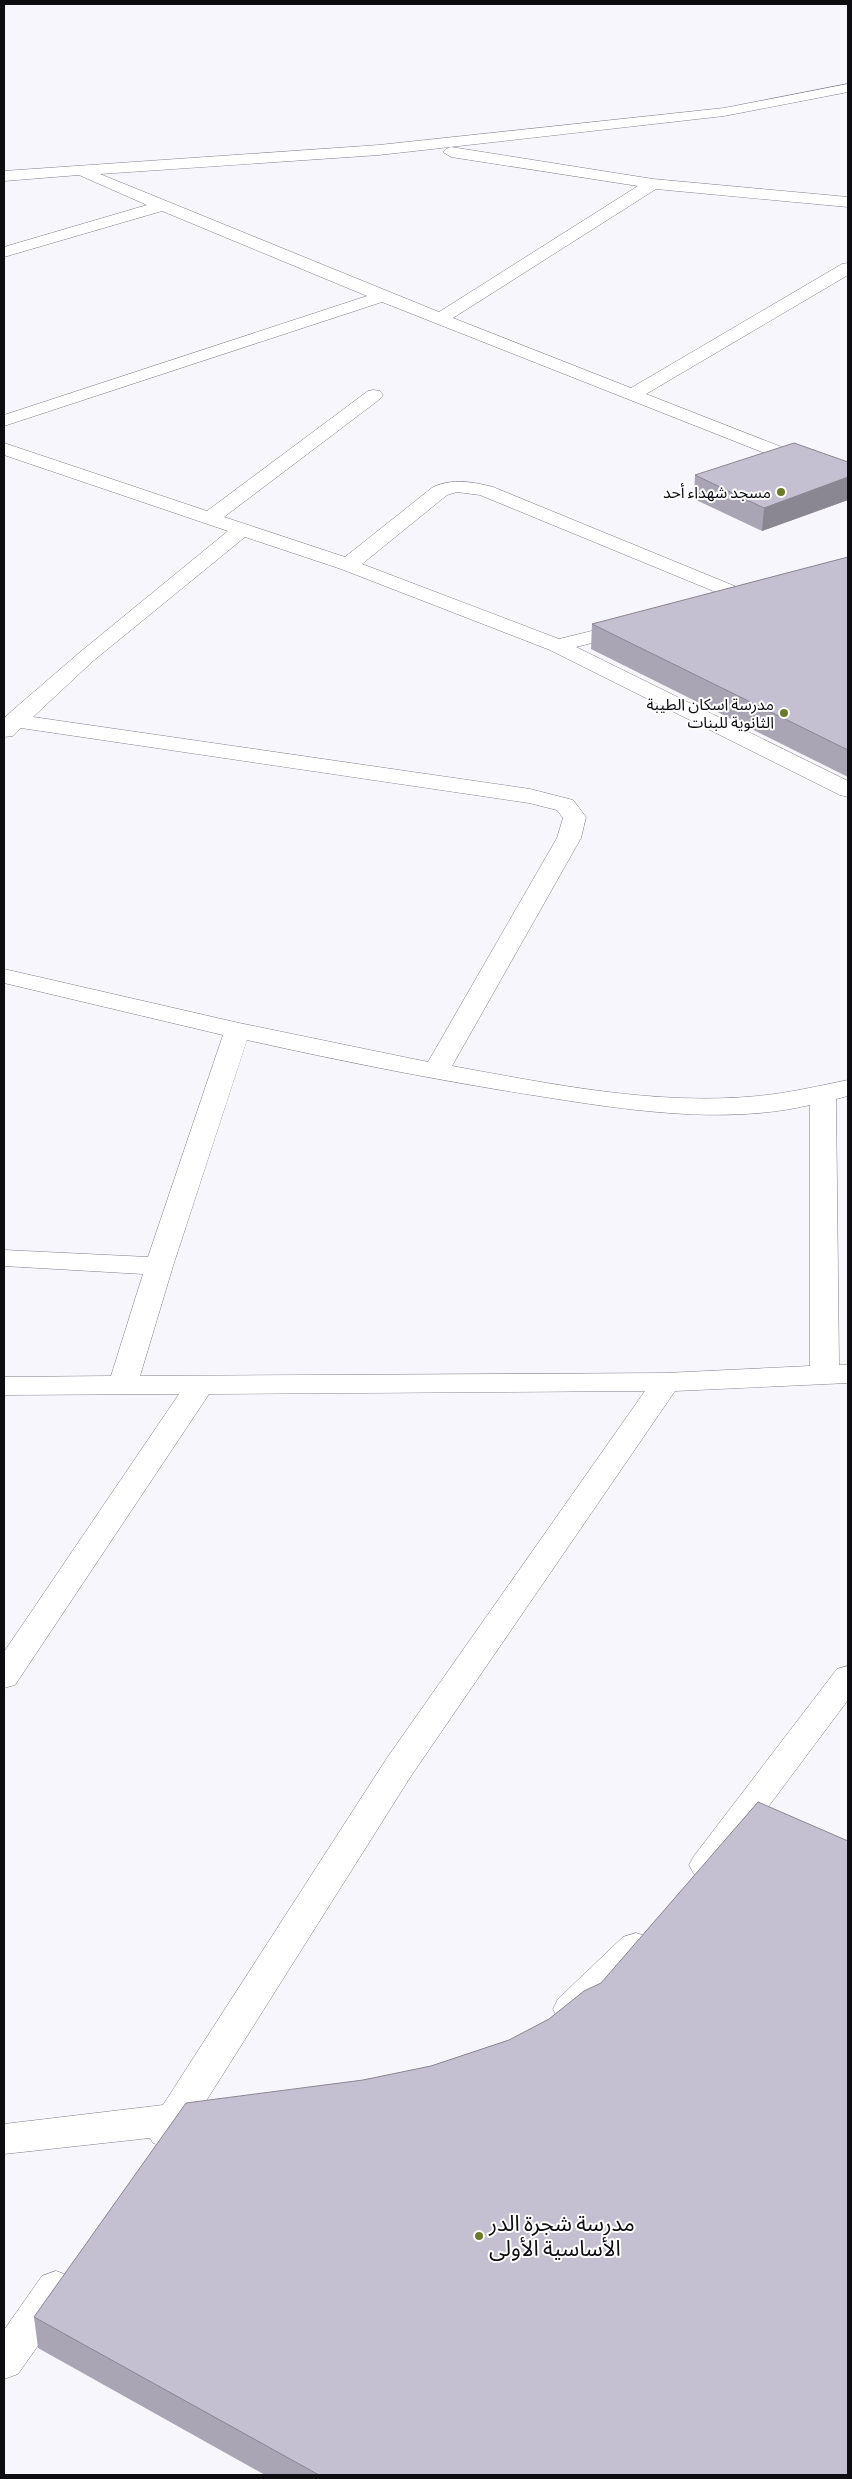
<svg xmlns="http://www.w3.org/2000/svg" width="852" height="2479" viewBox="0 0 852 2479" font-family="Commissioner,'Noto Sans Arabic',sans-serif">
<rect width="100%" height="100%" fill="#f8f6fd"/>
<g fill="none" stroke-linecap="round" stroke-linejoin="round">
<defs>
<g id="minor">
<polygon points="848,84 848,92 724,116 379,155 100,174 439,312 638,186 451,157 443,152 446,149 451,147 653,179 848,197 848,207 656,189 453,318 631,388 842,264 848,263 848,275 646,394 848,473 848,486 382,302 4,426 4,415 367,296 162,211 4,257 4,247 147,205 79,175 4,181 4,171 379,145 724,108"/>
<path d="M 374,390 L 380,391 L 383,395 L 380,399 L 224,517 L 345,557 L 433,487 C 453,478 473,482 493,487 L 754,594 L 757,598 L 754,602 L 747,604 L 740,602 L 480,495 L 457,492 L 447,495 L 362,564 L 559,639 L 628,622 L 635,624 L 638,628 L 635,632 L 576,647 L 848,781 L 848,797 L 840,795 L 550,650 L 341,569 L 245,537 L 93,661 L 33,717 L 530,789 L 573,800 L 586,817 L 581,838 L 452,1066 C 551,1084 657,1106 758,1096 C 789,1093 818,1086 848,1080 L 848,1096 L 836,1099 L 839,1365 L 848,1365 L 848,1383 L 675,1391 L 411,1776 L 201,2109 L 206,2118 L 200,2129 L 185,2133 C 176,2147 168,2148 153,2143 L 150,2138 L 4,2154 L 4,2124 L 163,2105 L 387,1758 L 645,1391 L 209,1394 L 15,1685 L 4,1688 L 4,1652 L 179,1394 L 4,1395 L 4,1377 L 111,1376 L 143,1274 L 4,1266 L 4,1250 L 148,1257 L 223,1035 L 4,983 L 4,969 L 239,1023 L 428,1062 L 557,838 L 563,818 L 557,810 L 529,803 L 21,728 L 13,736 L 4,737 L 4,720 L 6,716 L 79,653 L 228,531 L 4,455 L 4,443 L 207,511 L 368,391 ZM 247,1040 C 341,1061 436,1080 532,1095 C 620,1109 722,1126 810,1105 L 810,1366 L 666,1373 L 140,1376 L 173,1266 Z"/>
<polygon points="848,1666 848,1700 718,1874 706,1878 694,1874 689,1865 694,1856 837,1669"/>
<polygon points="636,1933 649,1937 654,1947 649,1957 584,2019 571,2023 558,2019 553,2009 558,1999 623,1937"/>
<polygon points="56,2271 70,2276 76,2288 70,2300 18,2374 4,2379 4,2330 42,2276"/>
</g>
</defs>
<use href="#minor" stroke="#817c8b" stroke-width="1"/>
<use href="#minor" fill="#fff" fill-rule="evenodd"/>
</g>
<g fill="#a9a5b4">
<polygon points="848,462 848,500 762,531 694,499 695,475"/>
<polygon points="848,557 848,777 591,649 592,624"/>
<polygon points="509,2040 848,2475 265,2475 38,2348 34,2317 363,2080 431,2066"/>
</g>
<polygon fill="#8a8692" points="848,477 848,500 762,531 764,508"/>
<g fill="#c5c0d1" stroke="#8a8692">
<polygon points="794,443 848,462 848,477 764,508 695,475"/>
<polygon points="848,557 848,750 592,624"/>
<polygon points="758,1802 848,1841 848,2475 319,2475 34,2317 186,2103 363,2080 431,2066 509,2040 549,2019 584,1991 601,1983"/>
</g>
<g fill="#697a29" stroke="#fff" stroke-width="2">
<circle cx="781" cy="492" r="5"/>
<circle cx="784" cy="713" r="5"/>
<circle cx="479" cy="2236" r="5"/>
</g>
<g text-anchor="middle" stroke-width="4" stroke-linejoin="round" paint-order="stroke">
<g font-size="16" fill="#0d0c11" stroke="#fff" text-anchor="end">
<text x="771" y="498">مسجد شهداء أحد</text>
<text x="774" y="710">مدرسة اسكان الطيبة<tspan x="774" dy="18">الثانوية للبنات</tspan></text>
</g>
<g font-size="22" fill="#0d0c11" stroke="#fff" text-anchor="start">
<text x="489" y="2231">مدرسة شجرة الدر<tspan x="489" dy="25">الأساسية الأولى</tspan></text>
</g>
</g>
<rect width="852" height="2479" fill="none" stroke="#0d0c11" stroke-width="10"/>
</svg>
